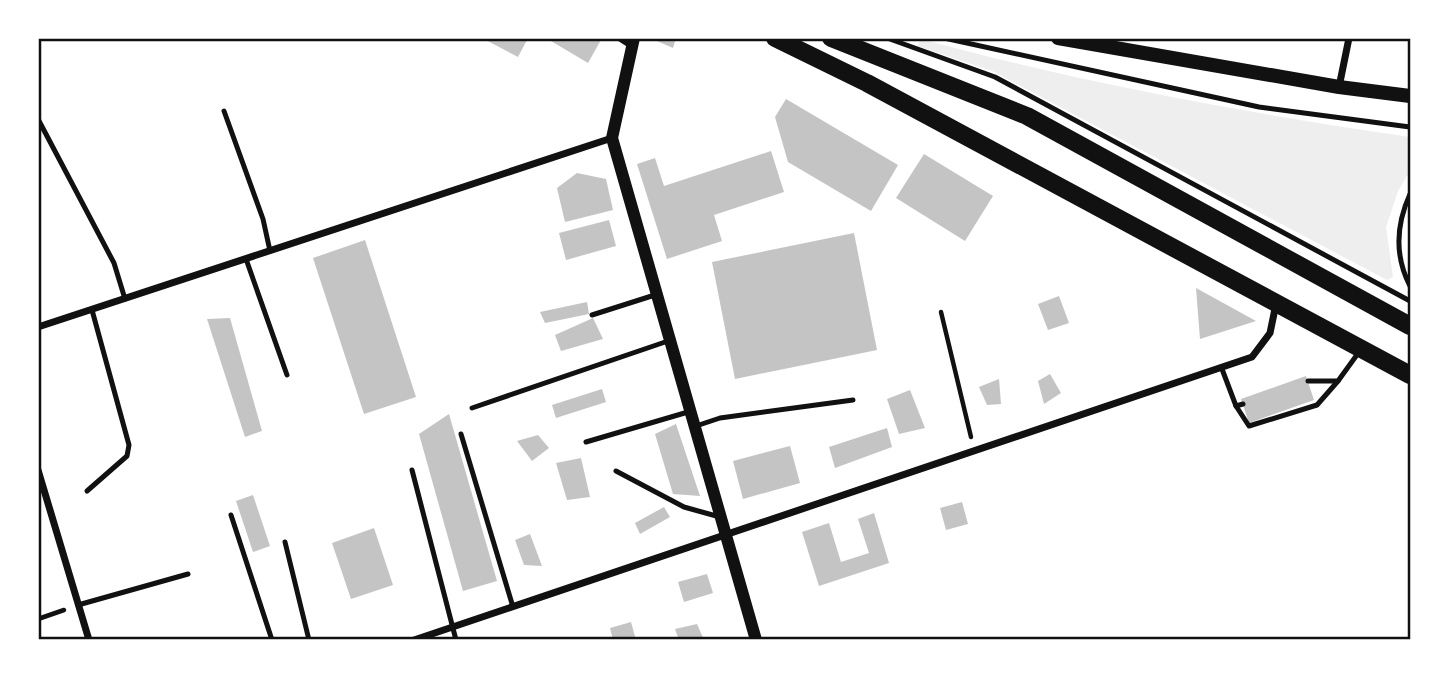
<svg xmlns="http://www.w3.org/2000/svg" width="1449" height="678" viewBox="0 0 1449 678" font-family="Mulish,sans-serif">
<rect width="100%" height="100%" fill="#fff"/>
<path fill="#eee" d="M 921,39 C 1082,83 1245,113 1410,137 L 1410,171 L 1398,191 L 1386,227 L 1393,277 L 1387,280 L 992,71 L 917,46 Z"/>
<g fill="#c4c4c4">
<polygon points="482,38 528,38 518,57"/>
<polygon points="546,38 602,38 588,63"/>
<polygon points="650,38 676,38 673,48"/>
<polygon points="786,99 898,165 871,211 788,162 775,117"/>
<polygon points="771,151 784,192 714,215 722,241 667,259 637,164 655,158 664,186"/>
<polygon points="924,154 993,196 965,241 896,198"/>
<polygon points="577,173 606,179 613,210 565,222 557,188"/>
<polygon points="609,220 616,246 566,260 559,233"/>
<polygon points="854,233 877,350 735,379 712,262"/>
<polygon points="365,240 416,397 364,414 313,258"/>
<polygon points="1196,288 1256,321 1200,339"/>
<polygon points="1059,296 1069,323 1048,330 1038,304"/>
<polygon points="587,302 589,314 545,323 540,312"/>
<polygon points="230,318 262,431 245,437 207,319"/>
<polygon points="593,318 603,339 561,351 555,335"/>
<polygon points="1050,374 1061,393 1044,404 1038,381"/>
<polygon points="1306,376 1314,400 1249,423 1241,399"/>
<polygon points="999,379 1001,404 987,405 979,387"/>
<polygon points="602,389 606,402 556,418 552,405"/>
<polygon points="910,390 925,428 899,434 887,399"/>
<polygon points="449,414 497,581 463,591 419,434"/>
<polygon points="676,424 700,496 673,494 655,434"/>
<polygon points="887,428 892,447 835,468 829,447"/>
<polygon points="538,435 549,448 532,461 517,441"/>
<polygon points="790,446 800,483 743,499 733,461"/>
<polygon points="581,458 590,497 567,500 556,463"/>
<polygon points="253,495 270,546 253,552 236,501"/>
<polygon points="962,502 968,524 946,530 940,508"/>
<polygon points="664,507 670,517 640,534 635,523"/>
<polygon points="874,513 889,563 819,586 802,532 829,523 841,562 869,553 858,519"/>
<polygon points="374,528 393,585 351,599 332,543"/>
<polygon points="530,534 542,566 524,565 515,540"/>
<polygon points="707,574 713,593 684,602 678,582"/>
<polygon points="631,622 636,640 613,640 610,628"/>
<polygon points="697,624 704,640 679,640 675,629"/>
</g>
<g fill="none" stroke-linecap="round" stroke-linejoin="round">
<g stroke="#111" stroke-width="4.5">
<polyline points="941,312 971,437"/>
<polyline points="38,619 64,610"/>
</g>
<g stroke="#111" stroke-width="5">
<polyline points="618,38 632,47"/>
<polyline points="887,38 995,77 1410,301"/>
<polyline points="944,38 1259,107 1410,127"/>
<polyline points="224,111 263,219 270,251"/>
<polyline points="38,119 114,263 125,299"/>
<path d="M 1410,194 C 1396,225 1394,255 1410,286"/>
<polyline points="246,259 287,375"/>
<polyline points="592,315 658,294"/>
<polyline points="1222,369 1236,406 1243,404"/>
<polyline points="1308,381 1338,381 1359,352"/>
<polyline points="1236,406 1249,426 1317,405 1338,381"/>
<polyline points="472,408 671,340"/>
<polyline points="696,426 720,418 853,400"/>
<polyline points="461,434 513,607"/>
<polyline points="586,442 688,412"/>
<polyline points="412,470 456,640"/>
<polyline points="616,471 684,507 720,517"/>
<polyline points="87,491 127,456 129,445 92,310"/>
<polyline points="231,515 272,640"/>
<polyline points="285,542 309,640"/>
<polyline points="78,605 188,574"/>
</g>
<g stroke="#111" stroke-width="7">
<polyline points="1339,87 1349,38"/>
<polyline points="38,327 612,138"/>
<polyline points="38,470 89,640"/>
<polyline points="414,640 1252,357 1270,333 1276,304"/>
</g>
<polyline stroke="#111" stroke-width="12" points="634,38 612,138 756,640"/>
<polyline stroke="#111" stroke-width="14" points="1058,38 1339,87 1410,96"/>
<g stroke="#111" stroke-width="18">
<polyline points="775,38 867,83 1410,375"/>
<polyline points="831,38 1027,116 1410,326"/>
</g>
</g>
<rect width="1449" height="678" fill="none" stroke="#ffffff" stroke-width="80"/>
<rect x="40" y="40" width="1369" height="598" fill="none" stroke="#111" stroke-width="2.5"/>
</svg>
